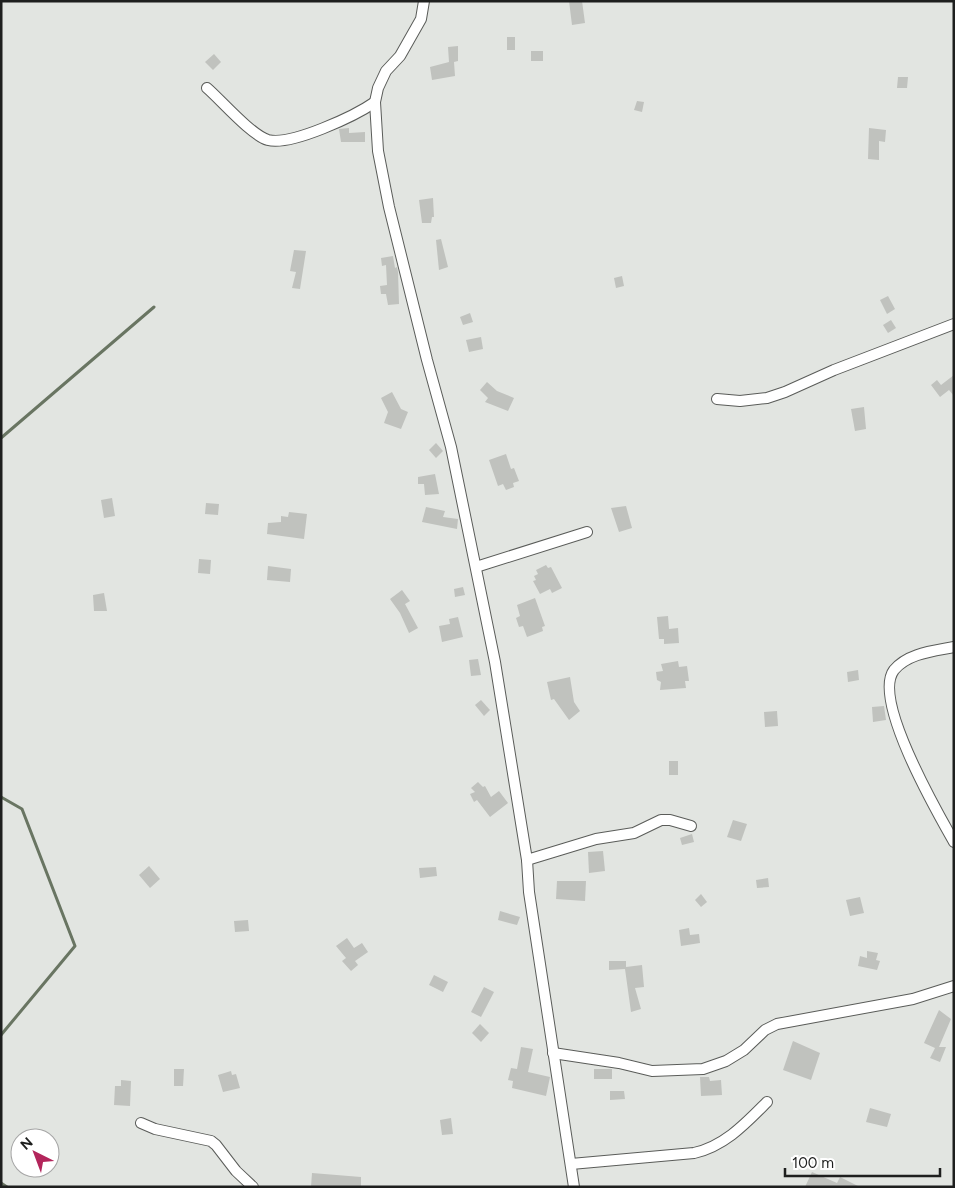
<svg xmlns="http://www.w3.org/2000/svg" width="955" height="1188" viewBox="0 0 955 1188" font-family="Figtree,sans-serif">
<rect width="100%" height="100%" fill="#e2e5e1"/>
<g fill="none" stroke-linecap="round" stroke-linejoin="round">
<g stroke="#697562" stroke-width="3">
<polyline points="1,438 154,307"/>
<polyline points="1,797 22,809 75,946 1,1035"/>
<polyline points="1,1183 7,1187"/>
</g>
</g>
<g fill="#c0c2be">
<polygon points="569,1 582,1 585,23 572,25"/>
<rect x="507" y="37" width="8" height="13"/>
<polygon points="458,46 458,61 454,62 455,76 432,80 430,67 449,62 448,47"/>
<rect x="531" y="51" width="12" height="10"/>
<polygon points="214,54 221,62 213,70 205,62"/>
<polygon points="898,77 908,77 907,88 897,88"/>
<polygon points="637,101 644,102 642,112 634,110"/>
<polygon points="349,128 349,133 365,132 365,142 341,142 339,129"/>
<polygon points="869,128 886,130 885,142 879,141 879,160 868,159"/>
<polygon points="433,198 434,217 432,217 431,223 422,223 419,200"/>
<polygon points="441,239 448,267 439,270 436,240"/>
<polygon points="294,250 306,251 300,289 292,288 296,272 290,271"/>
<polygon points="393,256 395,268 397,267 398,272 399,304 388,305 386,294 381,294 380,286 387,285 386,265 382,266 381,258"/>
<polygon points="622,276 624,286 616,288 614,278"/>
<polygon points="888,296 895,309 887,314 880,300"/>
<polygon points="470,313 473,322 463,325 460,317"/>
<polygon points="891,320 896,328 888,333 883,325"/>
<polygon points="481,337 483,349 469,352 466,340"/>
<polygon points="954,375 954,396 949,390 940,397 931,385 937,380 941,385"/>
<polygon points="487,382 497,391 514,398 508,411 485,402 488,398 480,390"/>
<polygon points="392,392 401,409 408,412 401,429 384,423 388,412 381,398"/>
<polygon points="864,407 866,429 855,431 851,409"/>
<polygon points="436,443 443,451 436,458 429,450"/>
<polygon points="506,454 511,469 514,468 519,481 513,483 514,487 506,490 503,484 498,486 489,460"/>
<polygon points="435,474 439,494 425,495 424,484 418,484 418,477"/>
<polygon points="112,498 115,516 104,518 101,500"/>
<polygon points="206,503 219,504 218,515 205,514"/>
<polygon points="626,506 632,528 619,532 611,508"/>
<polygon points="426,507 445,511 443,517 458,519 457,529 422,522"/>
<polygon points="289,512 307,514 304,539 267,534 268,523 281,522 281,516 288,517"/>
<polygon points="199,559 211,560 210,574 198,573"/>
<polygon points="546,565 548,568 551,567 562,588 552,593 550,589 540,594 533,581 536,580 534,576 538,574 536,570"/>
<polygon points="268,566 291,569 290,582 267,580"/>
<polygon points="463,587 465,595 455,597 454,589"/>
<polygon points="402,590 410,601 405,604 418,628 409,633 400,613 390,599"/>
<polygon points="104,593 107,611 94,611 93,595"/>
<polygon points="535,598 545,626 542,627 543,631 527,637 523,626 519,627 516,618 520,616 517,605"/>
<polygon points="668,616 669,629 678,628 679,643 664,644 664,639 659,639 657,617"/>
<polygon points="458,617 463,637 442,642 439,626 450,624 449,619"/>
<polygon points="478,659 481,675 471,676 469,660"/>
<polygon points="678,661 679,667 687,666 689,681 685,681 686,688 660,690 661,682 657,680 656,672 663,671 661,664"/>
<polygon points="858,670 859,680 848,682 847,672"/>
<polygon points="570,677 574,702 580,711 569,720 554,699 551,700 547,682"/>
<polygon points="481,700 490,710 484,716 475,705"/>
<polygon points="884,706 886,720 873,722 872,707"/>
<polygon points="777,711 778,726 765,727 764,712"/>
<rect x="669" y="761" width="9" height="14"/>
<polygon points="478,782 483,787 485,786 491,797 499,791 508,803 490,817 477,800 474,802 470,794 475,792 471,788"/>
<polygon points="733,820 747,824 741,841 727,837"/>
<polygon points="692,834 694,842 682,845 680,838"/>
<polygon points="603,851 605,871 589,873 588,852"/>
<polygon points="149,866 160,879 150,888 139,875"/>
<polygon points="436,867 437,876 420,878 419,868"/>
<polygon points="768,878 769,887 757,888 756,880"/>
<polygon points="557,881 586,881 585,901 556,899"/>
<polygon points="701,894 707,902 701,907 695,900"/>
<polygon points="860,897 864,913 850,916 846,900"/>
<polygon points="500,911 520,917 517,925 498,920"/>
<polygon points="248,920 249,931 235,932 234,921"/>
<polygon points="689,928 690,935 699,934 700,943 681,946 679,930"/>
<polygon points="347,938 354,948 362,943 368,952 355,961 358,965 351,971 342,961 346,958 336,946"/>
<polygon points="867,951 878,953 876,960 880,961 877,970 858,966 860,956 867,958"/>
<polygon points="609,961 626,961 626,967 642,965 644,987 635,988 641,1009 631,1012 625,969 609,970"/>
<polygon points="434,975 448,982 443,992 429,985"/>
<polygon points="484,987 494,992 481,1017 471,1012"/>
<polygon points="939,1010 951,1019 939,1047 946,1047 940,1062 930,1058 935,1048 924,1043"/>
<polygon points="480,1024 489,1033 481,1042 472,1033"/>
<polygon points="793,1041 820,1053 811,1080 783,1070"/>
<polygon points="521,1047 533,1049 528,1072 550,1077 546,1096 512,1088 513,1081 508,1080 511,1068 517,1069"/>
<polygon points="174,1069 184,1069 183,1086 174,1086"/>
<rect x="594" y="1069" width="18" height="10"/>
<polygon points="231,1071 232,1075 236,1074 240,1088 223,1092 218,1075"/>
<polygon points="700,1077 709,1077 710,1081 721,1080 722,1095 701,1096"/>
<polygon points="121,1080 131,1081 130,1106 114,1105 115,1086 121,1086"/>
<polygon points="610,1091 624,1091 625,1099 610,1100"/>
<polygon points="870,1108 891,1114 887,1127 866,1122"/>
<polygon points="451,1118 453,1134 442,1135 440,1120"/>
<polygon points="812,1172 837,1183 840,1177 860,1187 805,1187"/>
<polygon points="312,1173 361,1177 361,1187 311,1187"/>
</g>
<g fill="none" stroke-linecap="round" stroke-linejoin="round">
<defs>
<g id="minor">
<polyline points="424,1 421,19 400,56 386,71 378,88 375,102 378,151 389,207 427,360 451,447 495,662 527,860 529,892 574,1187"/>
<path d="M 207,88 C 221,100 251,135 268,140 C 291,146 355,116 375,102"/>
<polyline points="717,399 740,401 767,398 785,392 834,370 954,324"/>
<polyline points="476,567 587,532"/>
<path d="M 954,647 C 934,651 908,653 894,670 C 872,699 937,812 954,842"/>
<polyline points="527,860 596,839 634,833 661,820 670,820 691,826"/>
<polyline points="553,1053 619,1063 652,1071 703,1069 726,1061 744,1050 765,1030 777,1024 913,999 954,986"/>
<polyline points="141,1123 155,1129 211,1141 216,1145 236,1171 253,1187"/>
<path d="M 571,1164 L 694,1153 C 725,1146 746,1123 767,1102"/>
</g>
</defs>
<use href="#minor" stroke="#5a5c59" stroke-width="12"/>
<use href="#minor" stroke="#fff" stroke-width="10"/>
</g>
<rect width="955" height="1188" fill="none" stroke="#1e1f1e" stroke-width="5"/>
<g transform="translate(35 1153) rotate(318)"><circle r="24" fill="#ffffff" stroke="#a5a5a5"/>
<path d="M0-4L9 19L0 12L-9 19Z" fill="#b3255b"/>
<text y="-8" font-size="14" font-weight="bold" text-anchor="middle" fill="#1e1f1e">N</text>
</g>
<path d="M785 1168v8h155v-8" fill="none" stroke="#1e1f1e" stroke-width="2.5"/>
<text x="792" y="1168" font-size="15" fill="#1e1f1e" stroke="#ffffff" stroke-width="4" paint-order="stroke">100 m</text>
</svg>
